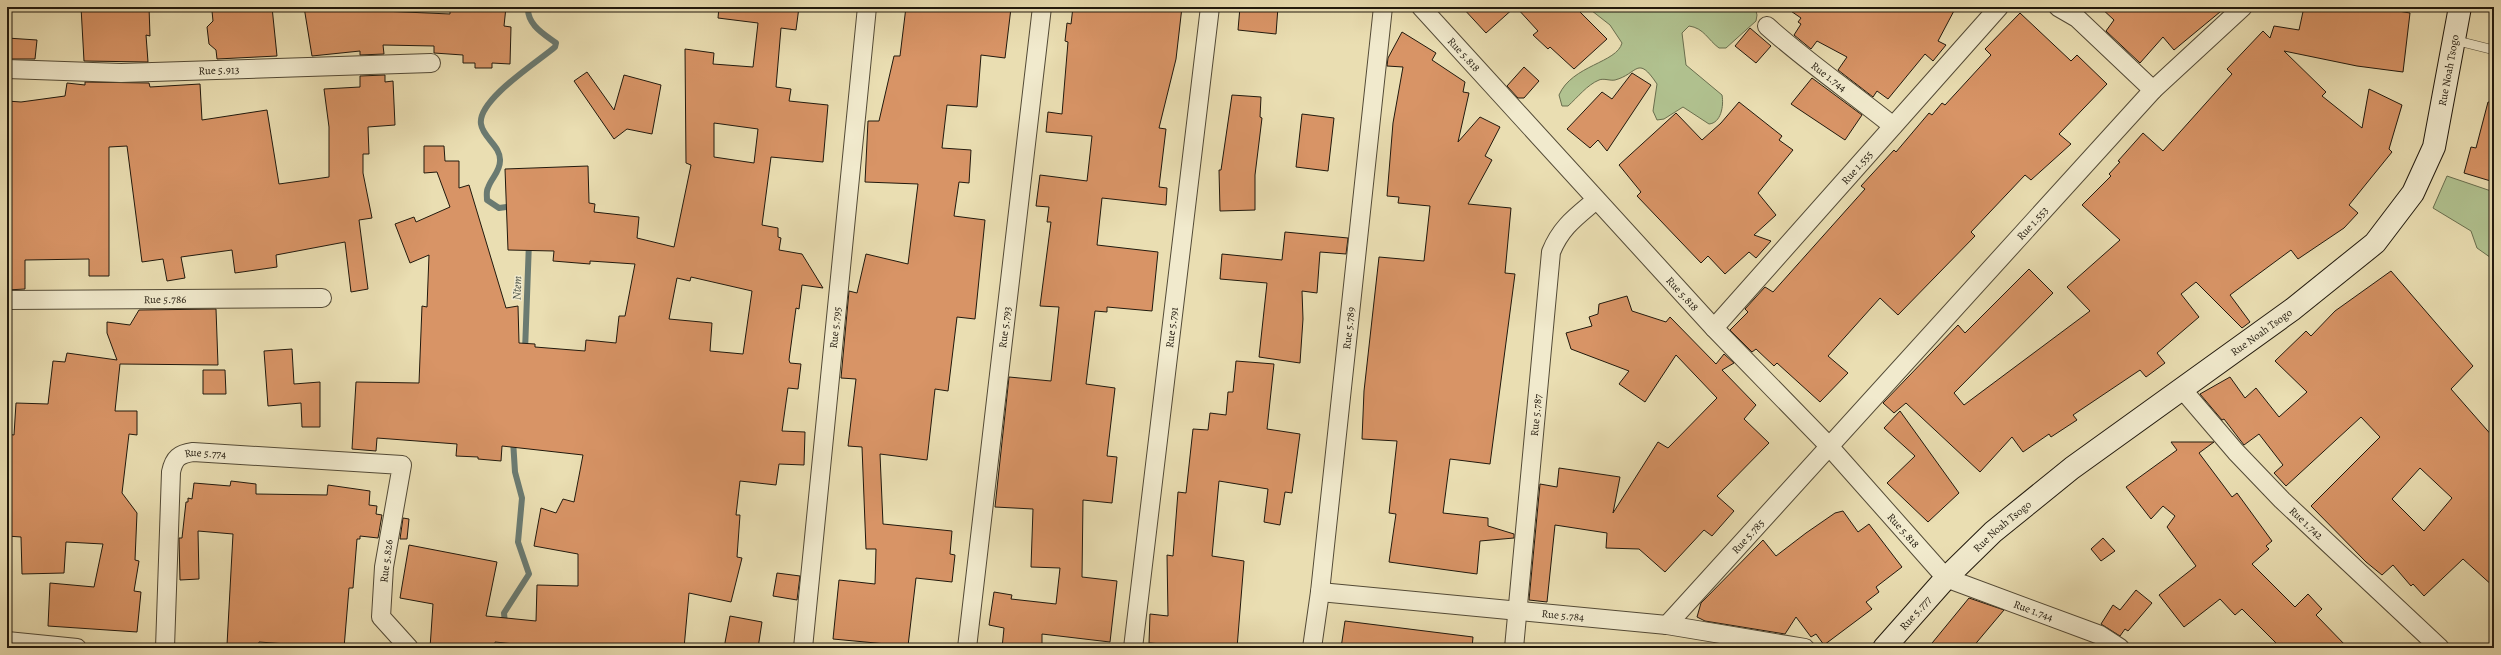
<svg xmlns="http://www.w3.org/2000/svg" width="2501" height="655" viewBox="0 0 2501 655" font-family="Alegreya,serif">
<rect width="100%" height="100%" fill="#eadeb2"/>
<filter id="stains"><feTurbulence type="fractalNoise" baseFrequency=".005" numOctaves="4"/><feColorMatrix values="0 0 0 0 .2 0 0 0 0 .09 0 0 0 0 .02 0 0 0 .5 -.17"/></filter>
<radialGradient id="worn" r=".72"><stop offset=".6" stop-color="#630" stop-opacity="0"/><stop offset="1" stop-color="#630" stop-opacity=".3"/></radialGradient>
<g fill="#b1c290" stroke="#696e4e">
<path d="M 1587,7 L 1755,7 L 1757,15 L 1756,21 L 1726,48 L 1719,48 C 1708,40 1704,28 1689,26 L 1682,33 L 1686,65 L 1722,95 C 1724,106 1721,123 1709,124 L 1683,107 L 1664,119 L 1657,120 L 1653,111 L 1657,84 C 1637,54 1638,74 1615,80 C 1610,81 1604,78 1599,80 C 1587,85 1578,97 1568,106 L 1562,106 L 1559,95 C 1572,65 1617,63 1622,43 L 1610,25 Z"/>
<polygon points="2447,176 2494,192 2494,260 2477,248 2471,231 2433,208"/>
</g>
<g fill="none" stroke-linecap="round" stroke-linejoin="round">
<g stroke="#6a7a71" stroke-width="6">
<path d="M 513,206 L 499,208 L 487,200 C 487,196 486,191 488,188 C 491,178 500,172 500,161 C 501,146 483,138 481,124 C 477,100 539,61 555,47 L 556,43 C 544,34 527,25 528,7"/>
<polyline points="525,351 529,242"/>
<polyline points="505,624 504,613 529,574 518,542 522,498 515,472 513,440"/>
<polyline points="502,648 507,637"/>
</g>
</g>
<g fill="#d89466" stroke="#21190d" fill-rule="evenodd">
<polygon points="81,7 149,7 150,36 146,35 148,62 84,61"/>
<polygon points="234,7 272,7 277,56 217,59 216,50 209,44 207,27 213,21 212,11"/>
<polygon points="304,7 382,7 382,11 450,14 450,7 506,7 504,26 511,27 510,64 492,63 492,68 475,68 475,63 463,63 463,55 434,53 434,46 383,45 384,54 360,55 360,51 312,56"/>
<path d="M 719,7 L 799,7 L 796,30 L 781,28 L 776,87 L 791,89 L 789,101 L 828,105 L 823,162 L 771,157 L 762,225 L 778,228 L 778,237 L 781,238 L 779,250 L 802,254 L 823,288 L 802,285 L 799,309 L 796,308 L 789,360 L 790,363 L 801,364 L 798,389 L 788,388 L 782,431 L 805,432 L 804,465 L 779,464 L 776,485 L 740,481 L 736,515 L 740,515 L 737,557 L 742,558 L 731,602 L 689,593 L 684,648 L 554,648 L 495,642 L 495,648 L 430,648 L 433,604 L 400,598 L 409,545 L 497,562 L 486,616 L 536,621 L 537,585 L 578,586 L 578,554 L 534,546 L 541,508 L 556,513 L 563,499 L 574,502 L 583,455 L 502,446 L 501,461 L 478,459 L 478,457 L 456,456 L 457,444 L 377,438 L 376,451 L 352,449 L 356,382 L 419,383 L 422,306 L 427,307 L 429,255 L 410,263 L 395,224 L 414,217 L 416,222 L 450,207 L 437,172 L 424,173 L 424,146 L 444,146 L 445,161 L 459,161 L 459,188 L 469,185 L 506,308 L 518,306 L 519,343 L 535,344 L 535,347 L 585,351 L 586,340 L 616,343 L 619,316 L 625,316 L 635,264 L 590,261 L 590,264 L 553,261 L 554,251 L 508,250 L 505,169 L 588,166 L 589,203 L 595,204 L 594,212 L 639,217 L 637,238 L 674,247 L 691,165 L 686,163 L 685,49 L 714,53 L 713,64 L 753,67 L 758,23 L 718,18 ZM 714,123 L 758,129 L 754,163 L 714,157 ZM 691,277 L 752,291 L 743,354 L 710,351 L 712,323 L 669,319 L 677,278 L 690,281 Z"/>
<polygon points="906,7 1011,8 1005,58 981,55 977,107 947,105 942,148 971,150 969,183 959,182 954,216 985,220 975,319 957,317 948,391 935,389 927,460 880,454 883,524 952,531 950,554 955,555 952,582 916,578 908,646 833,639 839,580 875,584 876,549 866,549 862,447 848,446 856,379 841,378 849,291 857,293 866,254 908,264 918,184 865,182 868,121 879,121 894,56 900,56"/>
<polygon points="1073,7 1182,7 1176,59 1159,128 1166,129 1159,187 1167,188 1166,205 1102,198 1097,245 1158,252 1152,311 1107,307 1107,312 1095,311 1086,384 1115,388 1107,456 1117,457 1112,503 1083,500 1082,577 1117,581 1110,642 1042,634 1042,648 1002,648 1004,628 989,625 994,592 1012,595 1011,599 1056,604 1060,568 1031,567 1033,509 995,507 1009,377 1051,381 1059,307 1040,306 1051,222 1047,222 1049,207 1036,206 1040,175 1087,181 1092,136 1046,132 1048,112 1062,114 1068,42 1065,41 1067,23 1071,24"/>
<polygon points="1240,7 1278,7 1276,34 1238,30"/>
<polygon points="1462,7 1515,7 1486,33"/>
<polygon points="1516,7 1575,7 1607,39 1574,69 1550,47 1548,49 1533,35 1538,31"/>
<polygon points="1785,7 1956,7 1938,41 1946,45 1933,61 1925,54 1888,99 1877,91 1873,97 1838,70 1847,57 1817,41 1811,49 1794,35 1801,24 1798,22 1801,18"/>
<polygon points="2100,7 2226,7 2174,50 2163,37 2140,63 2106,31 2114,20"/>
<polygon points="2304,7 2375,7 2410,13 2403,72 2357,66 2284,51 2326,92 2322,96 2362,128 2369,89 2402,105 2389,149 2392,152 2349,205 2358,213 2344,228 2298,259 2291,250 2230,295 2250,322 2242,328 2196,282 2181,294 2199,317 2157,353 2165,363 2146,377 2140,370 2073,415 2077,420 2051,437 2049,434 2023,452 2012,437 1980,472 1906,403 1894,413 1883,403 1958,325 1965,333 2029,269 2053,293 1954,393 1964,405 2090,311 2067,287 2120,240 2082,205 2111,176 2109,174 2120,162 2118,161 2143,133 2163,151 2232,74 2227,69 2263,31 2270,38 2274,26 2299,30"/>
<polygon points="2020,13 2071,61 2077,55 2107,84 2059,134 2071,144 2031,180 2025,175 1971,232 1975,236 1898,315 1880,298 1828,356 1848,373 1820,402 1777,363 1774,366 1756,349 1752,352 1730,330 1748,312 1745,309 1765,287 1773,292 1865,189 1861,186 1894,150 1896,152 1929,113 1932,115 1942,103 1945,105 1991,55 1985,49"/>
<polygon points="1750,28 1771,46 1756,63 1735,46"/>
<polygon points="1402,32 1436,53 1432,60 1465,82 1463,92 1469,93 1458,142 1480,117 1500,127 1485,156 1492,160 1468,204 1511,208 1505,273 1515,274 1490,464 1450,459 1443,513 1488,518 1488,526 1514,534 1514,538 1480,541 1477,574 1389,562 1396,514 1389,513 1397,441 1362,439 1364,391 1379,257 1424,261 1430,206 1398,203 1399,197 1387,196 1393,123 1403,67 1387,66 1388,58"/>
<polygon points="7,38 37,40 35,59 7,59"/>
<polygon points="1524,67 1539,81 1524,98 1518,98 1507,86"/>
<polygon points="587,72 614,110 624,75 661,85 652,134 627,129 614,139 574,81"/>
<polygon points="1632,73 1651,85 1607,151 1598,140 1590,148 1567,129 1602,92 1612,99"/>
<polygon points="385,75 385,82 393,81 395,125 368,127 369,154 363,154 363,173 372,218 359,220 368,289 351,292 345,242 276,255 277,267 235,273 232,250 181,257 185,278 167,281 163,259 142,262 127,146 109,147 109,276 89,276 89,259 25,260 25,289 7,290 7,101 21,102 65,96 67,83 85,85 85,82 149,83 150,87 200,84 202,120 267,110 279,184 329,177 329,127 324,89 360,87 360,76"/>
<polygon points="1812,78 1862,115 1845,140 1791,104"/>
<polygon points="1232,95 1261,97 1260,117 1262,118 1255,175 1255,210 1220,211 1219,170 1221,170"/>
<polygon points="1739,102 1782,136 1779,140 1793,150 1758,193 1776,215 1754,235 1771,241 1756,258 1749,252 1725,274 1708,256 1701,263 1637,196 1641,192 1619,165 1676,113 1702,140 1721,123"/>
<polygon points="2488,102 2494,103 2494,182 2464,173 2471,147 2476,148"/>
<polygon points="1302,114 1334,118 1328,171 1296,167"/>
<polygon points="1285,232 1348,238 1346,254 1320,252 1317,293 1302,291 1303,319 1300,363 1259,357 1267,283 1220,279 1222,254 1282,260"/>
<path d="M 2391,271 L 2473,366 L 2451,389 L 2494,438 L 2494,587 L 2463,559 L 2424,596 L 2413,584 L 2411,586 L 2393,565 L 2382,575 L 2366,562 L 2311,506 L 2380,437 L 2361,417 L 2286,486 L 2274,473 L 2283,465 L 2259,434 L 2244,445 L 2224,419 L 2222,420 L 2200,394 L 2230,377 L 2245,398 L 2256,388 L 2279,417 L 2307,392 L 2275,361 L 2306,331 L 2311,336 L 2335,311 ZM 2420,468 L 2452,498 L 2424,531 L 2392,499 Z"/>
<polygon points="1627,296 1632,311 1666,322 1670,317 1716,364 1724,354 1734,363 1722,370 1756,405 1744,419 1769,443 1717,496 1734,511 1712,536 1704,530 1665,572 1639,549 1606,548 1607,533 1555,525 1547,602 1529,600 1540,484 1557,487 1559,468 1620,477 1613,513 1658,442 1668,448 1717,398 1676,355 1645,402 1619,384 1629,371 1571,349 1566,333 1592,326 1589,317 1598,314 1599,304"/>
<polygon points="216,309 218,365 120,364 115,411 137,411 137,435 129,434 122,493 137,513 135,560 139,561 134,591 141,592 137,632 48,626 50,583 94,587 103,544 66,542 64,573 22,574 21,537 7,536 7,434 14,435 16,403 48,404 53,361 65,362 67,353 117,360 107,333 107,322 130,325 139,310"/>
<polygon points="292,349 294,384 320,382 320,427 302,427 301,403 268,406 264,351"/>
<polygon points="1236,361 1274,364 1267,429 1300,434 1292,493 1285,492 1280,525 1264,522 1268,489 1219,481 1212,556 1244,561 1237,648 1163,648 1163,644 1149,643 1150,614 1168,616 1167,555 1173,556 1178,492 1186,493 1193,429 1208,430 1210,413 1226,415 1228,392 1233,392"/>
<polygon points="203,370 225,370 226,394 203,394"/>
<polygon points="1900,411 1959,493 1928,522 1887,483 1915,456 1884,428"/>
<polygon points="2171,442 2214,442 2199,453 2232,497 2237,493 2272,541 2266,546 2269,549 2252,564 2295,607 2308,594 2322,609 2316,615 2348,648 2281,648 2242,609 2235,615 2220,599 2184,627 2159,595 2196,566 2167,527 2175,516 2163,506 2151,519 2126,487 2177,450"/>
<polygon points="231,481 256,484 256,494 327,495 328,485 370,491 369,505 377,506 376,514 382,515 378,538 360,536 360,539 357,539 353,588 349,588 344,648 259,642 258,648 227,645 233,534 198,531 199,579 180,580 179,538 182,538 186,502 188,502 188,498 192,499 194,483 230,486"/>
<polygon points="1843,511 1858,532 1869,524 1902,567 1876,587 1879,592 1866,602 1872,609 1824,645 1816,634 1811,637 1796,617 1785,634 1705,621 1697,617 1701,603 1763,540 1776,556 1806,533 1835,513"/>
<polygon points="403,518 409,519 407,539 400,539"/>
<polygon points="2103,538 2115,551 2101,561 2091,549"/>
<polygon points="777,573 800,576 797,600 773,596"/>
<polygon points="2136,590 2152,603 2128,631 2125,629 2120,636 2101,624 2113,605 2120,610"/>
<polygon points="1969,598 2004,610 1972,648 1928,648"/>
<polygon points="730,616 762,622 758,648 724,648"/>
<polygon points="1345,621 1473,637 1472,648 1341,648"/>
</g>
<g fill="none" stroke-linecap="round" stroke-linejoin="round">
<defs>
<polyline id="service" points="2454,40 2494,50"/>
<g id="minor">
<path id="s1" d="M 1421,7 L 1714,328 L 1828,445 L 1946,578 L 2100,635 L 2120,648"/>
<polyline points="2058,7 2077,18 2153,90"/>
<path id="s2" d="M 1767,26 C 1807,62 1851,92 1893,126"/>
<path id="s3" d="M 7,69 L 121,73 L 431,63"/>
<path id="s4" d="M 7,300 L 322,298"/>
<path id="s5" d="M 1714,328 L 1999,7"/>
<path id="s6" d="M 2182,389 L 2236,452 L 2282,500 L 2440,648"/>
<path id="s7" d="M 1320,592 L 1667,625 L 1805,648"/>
<path id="s8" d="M 1667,625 L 2153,90 L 2243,7"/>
<polyline points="7,641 77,648"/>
<path id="s9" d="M 165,648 L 171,472 C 174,458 179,454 193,452 L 402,465 L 384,567 L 381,617 L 409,648"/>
<path id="s10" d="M 803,648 L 867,7"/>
<path id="s11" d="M 967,648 L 1042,7"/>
<path id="s12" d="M 1133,648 L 1210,7"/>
<path id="s13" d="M 1312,648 L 1320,592 L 1383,7"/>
<path id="s14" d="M 1514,648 L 1551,252 C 1561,227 1576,217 1596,200"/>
</g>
<g id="secondary">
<path id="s15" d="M 1884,648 L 1946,578 L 1993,532 L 2072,468 L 2293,309 L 2375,243 L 2413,193 L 2434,147 L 2460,7"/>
</g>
</defs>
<use href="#service" stroke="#534a36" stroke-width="10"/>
<use href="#minor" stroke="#534a36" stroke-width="20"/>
<use href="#secondary" stroke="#21190d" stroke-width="24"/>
<use href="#service" stroke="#f1eacd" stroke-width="9"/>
<use href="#minor" stroke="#f1eacd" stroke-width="18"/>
<use href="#secondary" stroke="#f1eacd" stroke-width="22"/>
</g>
<g text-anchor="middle" stroke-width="3" stroke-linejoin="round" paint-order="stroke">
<g font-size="11" fill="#21190d" stroke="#f1eacd">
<text dy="4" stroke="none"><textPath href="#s1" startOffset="64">Rue 5.818</textPath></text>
<text dy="4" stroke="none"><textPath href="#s3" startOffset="212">Rue 5.913</textPath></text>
<text dy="4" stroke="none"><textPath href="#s15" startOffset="830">Rue Noah Tsogo</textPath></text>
<text dy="4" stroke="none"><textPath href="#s2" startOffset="80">Rue 1.744</textPath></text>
<text dy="4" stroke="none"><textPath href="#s5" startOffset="215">Rue 1.555</textPath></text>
<text dy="4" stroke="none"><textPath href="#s8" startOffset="543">Rue 1.553</textPath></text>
<text dy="4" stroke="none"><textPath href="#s1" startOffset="388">Rue 5.818</textPath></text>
<text dy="4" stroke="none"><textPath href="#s4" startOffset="158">Rue 5.786</textPath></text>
<text dy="4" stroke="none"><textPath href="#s10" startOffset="322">Rue 5.795</textPath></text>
<text dy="4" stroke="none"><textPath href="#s11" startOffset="323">Rue 5.793</textPath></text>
<text dy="4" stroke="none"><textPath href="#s12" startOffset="323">Rue 5.791</textPath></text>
<text dy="4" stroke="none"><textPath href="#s13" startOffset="322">Rue 5.789</textPath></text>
<text dy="4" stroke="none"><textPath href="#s15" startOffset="494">Rue Noah Tsogo</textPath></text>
<text dy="4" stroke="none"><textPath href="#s14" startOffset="234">Rue 5.787</textPath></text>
<text dy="4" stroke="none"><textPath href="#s9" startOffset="221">Rue 5.774</textPath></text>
<text dy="4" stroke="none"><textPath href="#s6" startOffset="183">Rue 1.742</textPath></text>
<text dy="4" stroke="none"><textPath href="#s15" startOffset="170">Rue Noah Tsogo</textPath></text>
<text dy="4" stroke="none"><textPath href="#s1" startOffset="712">Rue 5.818</textPath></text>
<text dy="4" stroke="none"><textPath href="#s8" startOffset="120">Rue 5.785</textPath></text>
<text transform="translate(386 561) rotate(-83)" y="4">Rue 5.826</text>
<text dy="4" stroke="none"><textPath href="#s1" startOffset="869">Rue 1.744</textPath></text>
<text dy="4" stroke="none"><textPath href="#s15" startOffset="47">Rue 5.777</textPath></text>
<text dy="4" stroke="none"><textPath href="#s7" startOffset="244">Rue 5.784</textPath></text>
</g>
<g font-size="12" font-style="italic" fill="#4b5247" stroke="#f1eacd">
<text transform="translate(517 288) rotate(-88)" y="4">Ntem</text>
</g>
</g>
<rect width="2501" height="655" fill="none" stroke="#eadeb2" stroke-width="24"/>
<rect x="8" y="8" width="2485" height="639" fill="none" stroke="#21190d" stroke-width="2"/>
<rect x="12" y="12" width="2477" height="631" fill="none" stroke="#21190d"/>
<rect width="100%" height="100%" filter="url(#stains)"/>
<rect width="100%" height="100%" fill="url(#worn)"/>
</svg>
